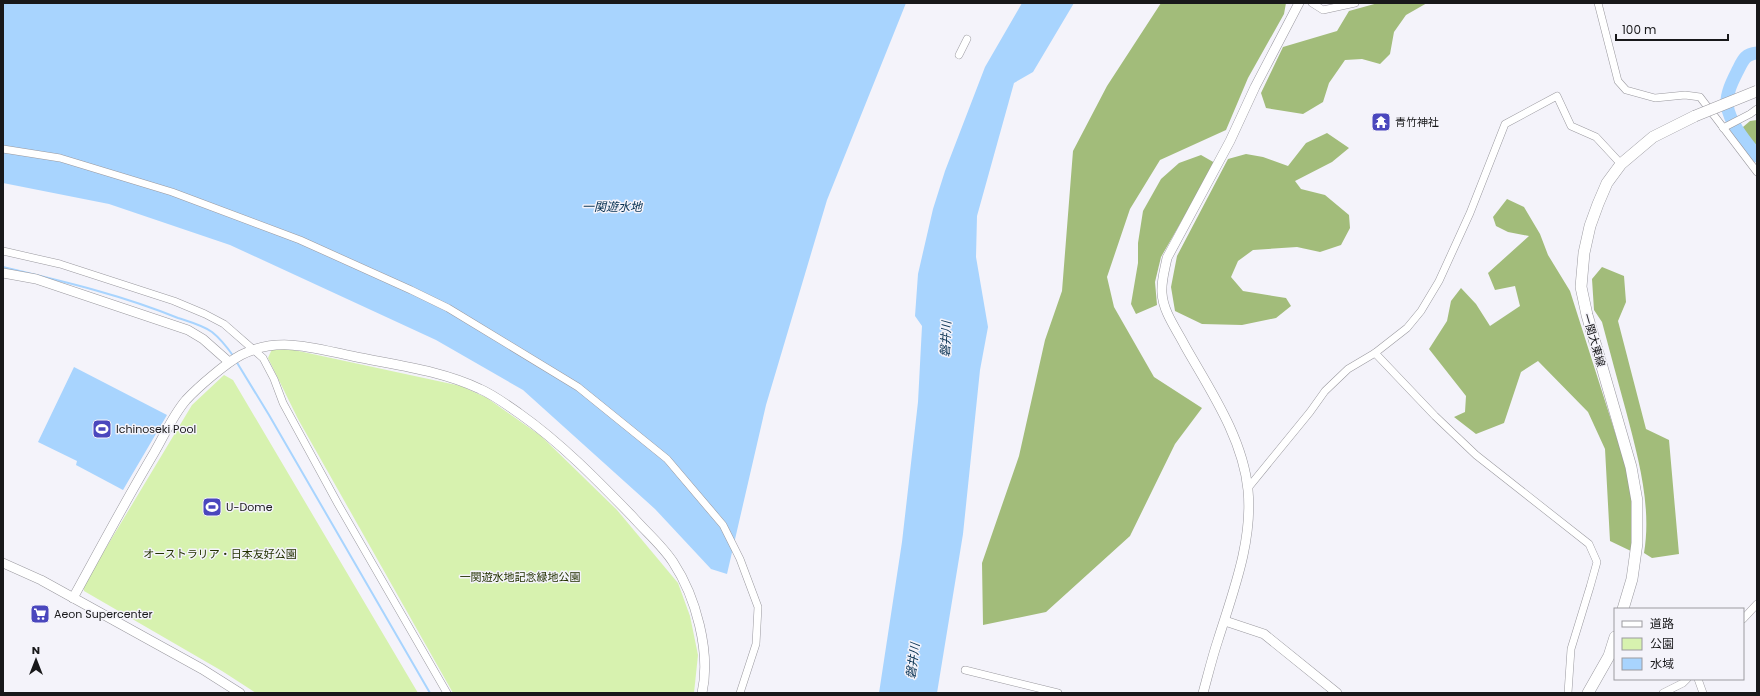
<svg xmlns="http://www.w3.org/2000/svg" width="1760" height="696" viewBox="0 0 1760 696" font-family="Poppins,'Noto Sans JP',sans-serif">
<rect width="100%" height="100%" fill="#f4f3fa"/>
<g fill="#d7f2af">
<polygon points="280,347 461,386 487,398 541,436 617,510 678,583 690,616 698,655 694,693 453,693 298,419 268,358 272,349"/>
<polygon points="224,375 233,380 418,693 256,693 222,671 84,591 83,586 192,405"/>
</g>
<g fill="#a2bc7a">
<polygon points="1161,3 1286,3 1284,14 1248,78 1226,130 1160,160 1130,209 1107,277 1114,307 1154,377 1202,408 1175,444 1130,536 1046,612 983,625 982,563 1019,456 1045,340 1062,291 1073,151 1107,86"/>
<polygon points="1378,3 1427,3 1406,15 1394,32 1390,54 1380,64 1362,59 1345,60 1329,83 1323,102 1303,114 1266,108 1261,93 1283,47 1337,31 1349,11"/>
<polygon points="1757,120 1757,150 1743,130 1743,127 1750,121"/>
<polygon points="1327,133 1349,148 1332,162 1295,181 1301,189 1325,195 1349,215 1350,228 1341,245 1320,252 1297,247 1253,250 1238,261 1231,277 1243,291 1286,298 1291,306 1276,318 1242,325 1202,324 1175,311 1171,287 1177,256 1228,159 1246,154 1263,157 1288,166 1306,143"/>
<polygon points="1201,155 1215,163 1161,257 1155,282 1157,305 1136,314 1131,304 1138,263 1138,243 1143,211 1161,179 1179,163"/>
<polygon points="1507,199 1524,207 1540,234 1548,255 1570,291 1634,492 1633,552 1610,541 1605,449 1588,412 1538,361 1521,372 1504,423 1476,434 1454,417 1465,412 1466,396 1429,349 1447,321 1451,301 1461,288 1476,304 1490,326 1520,306 1515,286 1495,290 1488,273 1529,236 1508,232 1496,226 1493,217"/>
<path d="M 1602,267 L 1624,276 L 1626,302 L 1618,321 L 1646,429 L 1669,440 L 1679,554 L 1652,558 L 1644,553 C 1652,506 1638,457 1626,411 C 1618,382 1610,352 1602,322 L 1594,310 L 1592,279 Z"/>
</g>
<g fill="#a8d4fe">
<polygon points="3,3 906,3 827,200 766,405 727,574 711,569 655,509 523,390 436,340 230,245 109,204 3,183"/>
<polygon points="1022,3 1074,3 1033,72 1014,83 977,216 976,257 988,327 980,370 963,534 937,693 879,693 902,542 918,402 922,326 915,316 918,274 933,209 945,171 985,67"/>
<polygon points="74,367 167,415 123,490 76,465 77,461 38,442"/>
</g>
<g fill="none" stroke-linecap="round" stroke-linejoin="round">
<g stroke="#a8d4fe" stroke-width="2">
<path d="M 3,267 C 62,281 122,295 178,318 C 190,322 202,325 212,332 C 221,339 227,347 234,357"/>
<polyline points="236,361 269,415 430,693"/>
</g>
<path stroke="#a8d4fe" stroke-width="13" d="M 1757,53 C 1745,54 1743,60 1738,70 C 1733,80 1726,93 1727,105 C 1730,124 1746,142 1757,156"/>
<defs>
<g id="street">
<polyline points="1312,3 1323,10 1355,3"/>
<polyline points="1598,3 1618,81 1626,90 1655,98 1685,95 1700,97 1757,172"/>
<polyline points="959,55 967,39"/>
<polyline points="1723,128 1750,114 1757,109"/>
<polyline points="3,149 60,158 172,192 300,240 411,290 448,308 578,387 667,459 723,525 740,559 758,607 756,644 740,693"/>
<polyline points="3,251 60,264 174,301 205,314 224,324 263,358 274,379 283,403 338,504 447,693"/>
<polyline points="1375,353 1435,416 1476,455 1589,544 1597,562 1590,587 1571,649 1568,693"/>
<polyline points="1248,488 1310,412 1325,391 1348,369 1375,353 1407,328 1421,311 1439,281 1470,213 1505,124 1557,96 1571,126 1596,137 1621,164"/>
<polyline points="1743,619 1757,604"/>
<polyline points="965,670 1058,693"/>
<polyline points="1698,679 1703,693"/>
<polyline points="1663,693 1683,683 1687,679"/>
</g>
<g id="secondary">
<polyline points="3,273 36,279 188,330 203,339 229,362"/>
<polyline points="3,563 41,580 202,669 240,693"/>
<path d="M 73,598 C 100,549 126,500 154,453 C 164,436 173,415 186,400 C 198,387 226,363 241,355 C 278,336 313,348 352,356 C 394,365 440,370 480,389 C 494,395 507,405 520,414 C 561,443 597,480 632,516 C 645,531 662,545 673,562 C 696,597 711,652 702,693"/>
<polyline points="1225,621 1264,634 1337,693"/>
<path d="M 1203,693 C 1208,675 1212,658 1218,640 C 1233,592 1253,541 1248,490 C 1243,438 1210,390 1185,346 C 1177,330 1163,312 1162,293 C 1161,281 1165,269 1167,258 L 1230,141 L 1255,87 L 1299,3"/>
</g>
<g id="primary">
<polyline points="1623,609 1632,579 1637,543 1637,501 1631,467 1587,315 1581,287 1584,253 1590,226 1598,204 1607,183 1621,164 1653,137 1695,116"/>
<polyline points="1588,693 1609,656 1615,637"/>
</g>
</defs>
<use href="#street" stroke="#9a999f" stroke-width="8"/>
<use href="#secondary" stroke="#9a999f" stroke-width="10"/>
<use href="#primary" stroke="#9a999f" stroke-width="12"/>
<use href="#street" stroke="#fff" stroke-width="7"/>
<use href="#secondary" stroke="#fff" stroke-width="9"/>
<use href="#primary" stroke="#fff" stroke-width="11"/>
<defs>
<polyline id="primary-bridge" points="1695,116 1757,91"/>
</defs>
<use href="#primary-bridge" stroke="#9a999f" stroke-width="12" stroke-linecap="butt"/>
<use href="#primary-bridge" stroke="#fff" stroke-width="11"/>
</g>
<defs>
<symbol id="temple-square" viewBox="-11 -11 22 22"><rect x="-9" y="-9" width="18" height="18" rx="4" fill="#4a47bd" stroke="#f4f3fa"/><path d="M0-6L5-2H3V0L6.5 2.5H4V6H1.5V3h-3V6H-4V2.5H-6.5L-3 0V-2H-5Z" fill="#fff"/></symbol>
<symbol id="stadium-square" viewBox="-11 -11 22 22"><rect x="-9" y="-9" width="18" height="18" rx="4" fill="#4a47bd" stroke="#f4f3fa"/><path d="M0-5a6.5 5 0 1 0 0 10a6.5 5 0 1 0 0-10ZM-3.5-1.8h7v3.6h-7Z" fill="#fff"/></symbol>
<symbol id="supermarket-square" viewBox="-11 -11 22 22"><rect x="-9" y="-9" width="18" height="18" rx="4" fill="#4a47bd" stroke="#f4f3fa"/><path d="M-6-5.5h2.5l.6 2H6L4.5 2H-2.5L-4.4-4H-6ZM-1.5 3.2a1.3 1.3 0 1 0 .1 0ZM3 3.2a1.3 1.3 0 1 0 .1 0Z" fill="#fff"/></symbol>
</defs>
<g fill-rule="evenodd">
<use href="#temple-square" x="1370" y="111" width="22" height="22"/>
<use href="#stadium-square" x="91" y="418" width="22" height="22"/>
<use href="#stadium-square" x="201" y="496" width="22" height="22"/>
<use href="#supermarket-square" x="29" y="603" width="22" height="22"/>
</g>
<g text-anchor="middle" stroke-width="3" stroke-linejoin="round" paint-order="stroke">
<g font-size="11" fill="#18181a" stroke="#f4f3fa" text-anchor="start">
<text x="1395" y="126">青竹神社</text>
<text x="116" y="433">Ichinoseki Pool</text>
<text x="226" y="511">U-Dome</text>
<text x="54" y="618">Aeon Supercenter</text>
</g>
<g font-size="11" fill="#18181a" stroke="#f4f3fa">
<text transform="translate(1594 340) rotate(74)" y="4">一関大東線</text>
</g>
<g font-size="11" fill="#223100" stroke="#f4f3fa">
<text x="220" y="558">オーストラリア・日本友好公園</text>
<text x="520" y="581">一関遊水地記念緑地公園</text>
</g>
<g font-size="12" font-style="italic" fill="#063051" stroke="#f4f3fa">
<text x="612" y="211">一関遊水地</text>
<text transform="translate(946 339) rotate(-88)" y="4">磐井川</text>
<text transform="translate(913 661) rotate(-83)" y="4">磐井川</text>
</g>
</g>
<rect width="1760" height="696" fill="none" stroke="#18181a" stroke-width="8"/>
<rect x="1614" y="608" width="130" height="72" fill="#f4f3fa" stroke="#9c9ba0"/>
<rect x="1622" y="621" width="20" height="6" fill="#ffffff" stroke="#9c9ba0"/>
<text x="1650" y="628" font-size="12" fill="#18181a">道路</text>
<rect x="1622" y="638" width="20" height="12" fill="#d7f2af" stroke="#9c9ba0"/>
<text x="1650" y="648" font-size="12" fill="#18181a">公園</text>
<rect x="1622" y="658" width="20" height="12" fill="#a8d4fe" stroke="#9c9ba0"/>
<text x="1650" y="668" font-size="12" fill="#18181a">水域</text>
<g transform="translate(36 660)" stroke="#f4f3fa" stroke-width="3" paint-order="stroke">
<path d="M0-3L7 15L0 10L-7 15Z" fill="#18181a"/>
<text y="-6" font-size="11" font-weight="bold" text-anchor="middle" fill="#18181a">N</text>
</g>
<path d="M1616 34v6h112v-6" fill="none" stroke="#18181a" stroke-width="2"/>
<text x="1622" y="34" font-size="12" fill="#18181a" stroke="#f4f3fa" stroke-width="3" paint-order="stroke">100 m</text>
</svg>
